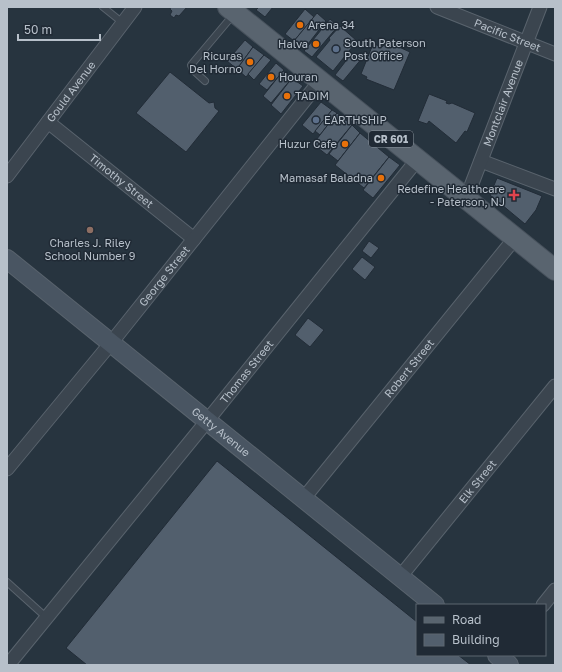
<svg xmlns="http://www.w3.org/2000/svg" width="562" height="672" viewBox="0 0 562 672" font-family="'Golos Text',sans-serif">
<rect width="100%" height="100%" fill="#27343f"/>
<g fill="#525f6d" stroke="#222c37">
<polygon points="171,7 187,7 179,16 176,15 174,18 170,15 172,11 170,9"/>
<polygon points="259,7 273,7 265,17 256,10"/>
<polygon points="305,9 314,17 294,41 285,34"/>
<polygon points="317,13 326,21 304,49 294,41"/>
<polygon points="330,19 338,26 312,57 304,51"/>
<polygon points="340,26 357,41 333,71 316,57 330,40 329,38"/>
<polygon points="245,40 253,47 237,69 227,61"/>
<polygon points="390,40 399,43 399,47 410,52 394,90 366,79 367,77 361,74 371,49 374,44 382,47"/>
<polygon points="253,47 264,55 246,77 237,69"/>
<polygon points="352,53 355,56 359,54 363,57 343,81 335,75"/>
<polygon points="264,55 271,60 254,80 248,74"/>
<polygon points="276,63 284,70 267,90 259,84"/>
<polygon points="283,71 292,78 271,103 263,96"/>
<polygon points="170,72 209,103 214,102 215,108 219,111 186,152 136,113"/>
<polygon points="292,78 303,86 281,114 271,105"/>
<polygon points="429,94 447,101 446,103 449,104 452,103 475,113 467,132 465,131 456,143 429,121 427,124 418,121"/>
<polygon points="321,102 332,110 313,134 302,125"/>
<polygon points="332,110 337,113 320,135 315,131"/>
<polygon points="337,113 352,125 327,155 313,144"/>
<polygon points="352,125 360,133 338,161 329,154"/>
<polygon points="360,133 389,157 364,188 335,165"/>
<polygon points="389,157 400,165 373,198 363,190"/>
<polygon points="497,178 542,196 536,210 525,224 490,195"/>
<polygon points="369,241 379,248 371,258 362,251"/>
<polygon points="362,257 375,267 365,280 352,269"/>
<polygon points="308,318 324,330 310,347 295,335"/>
<polygon points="217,461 417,622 417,655 458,655 471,665 87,665 66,648"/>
</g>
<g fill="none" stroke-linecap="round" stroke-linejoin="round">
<defs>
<g id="lane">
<polyline points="103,7 123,23"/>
<polyline points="205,81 193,70 191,65 233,15"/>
<polyline points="7,582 47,618"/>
</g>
<g id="street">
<path id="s1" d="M 437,7 L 555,54"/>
<path id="s2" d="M 48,122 L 194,239"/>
<polyline points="481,161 555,189"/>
<path id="s3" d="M 7,176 L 135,7"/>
<path id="s4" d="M 466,199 L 540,7"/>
<path id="s5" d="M 7,469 L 111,343 L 320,81"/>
<path id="s6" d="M 304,498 L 515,238"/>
<path id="s7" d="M 400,577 L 555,386"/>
<polyline points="543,605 555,590"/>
<path id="s8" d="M 8,665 L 207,421 L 417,160"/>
</g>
<g id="secondary">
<path id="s9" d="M 7,259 L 435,605"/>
<polyline points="497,655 509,665"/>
</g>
<polyline id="primary" points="228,7 555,270"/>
</defs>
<use href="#lane" stroke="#59636d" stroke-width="8"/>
<use href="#street" stroke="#59636d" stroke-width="15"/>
<use href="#secondary" stroke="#59636d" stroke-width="20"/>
<use href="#primary" stroke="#47515c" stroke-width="22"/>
<use href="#lane" stroke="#3b454f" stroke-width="6"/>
<use href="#street" stroke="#3b454f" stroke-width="13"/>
<use href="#secondary" stroke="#495562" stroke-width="18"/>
<use href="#primary" stroke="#59646f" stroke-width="20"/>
</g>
<g fill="#e8710a" stroke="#202a35" stroke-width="1.5">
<circle cx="300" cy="25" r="4"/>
<circle cx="316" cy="44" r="4"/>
<circle cx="250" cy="62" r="4"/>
<circle cx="271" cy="77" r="4"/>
<circle cx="287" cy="96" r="4"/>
<circle cx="345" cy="144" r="4"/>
<circle cx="381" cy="178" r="4"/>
</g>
<g fill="#5c6f8a" stroke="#202a35" stroke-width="1.5">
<circle cx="336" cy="49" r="4"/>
<circle cx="316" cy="120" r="4"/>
</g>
<path fill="#e0444e" stroke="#202a35" stroke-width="1.5" d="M512 189h4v4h4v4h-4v4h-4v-4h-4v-4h4z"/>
<circle fill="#8d6e63" stroke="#202a35" stroke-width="1.5" cx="90" cy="230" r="4"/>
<g text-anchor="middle" stroke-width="3" stroke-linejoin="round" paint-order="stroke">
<rect fill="#202a35" stroke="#8a939d" stroke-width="1" x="369" y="131" width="44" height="16" rx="3"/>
<g font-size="10" font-weight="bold" fill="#b7c0ca">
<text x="391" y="143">CR 601</text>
</g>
<g font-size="11" fill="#b7c0ca" stroke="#202a35" text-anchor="start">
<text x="308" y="29">Arena 34</text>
<text x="344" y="47">South Paterson<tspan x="344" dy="13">Post Office</tspan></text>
<text x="308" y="48" text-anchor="end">Halva</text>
<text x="242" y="60" text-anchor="end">Ricuras<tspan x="242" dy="13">Del Horno</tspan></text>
<text x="279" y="81">Houran</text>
<text x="295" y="100">TADIM</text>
<text x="324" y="124">EARTHSHIP</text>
<text x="337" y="148" text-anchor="end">Huzur Cafe</text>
<text x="373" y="182" text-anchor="end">Mamasaf Baladna</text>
<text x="505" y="193" text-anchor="end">Redefine Healthcare<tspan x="505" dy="13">- Paterson, NJ</tspan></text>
<text x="90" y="247" text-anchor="middle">Charles J. Riley<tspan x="90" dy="13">School Number 9</tspan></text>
</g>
<g font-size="11" fill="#b7c0ca" stroke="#202a35">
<text dy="4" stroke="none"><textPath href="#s1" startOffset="76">Pacific Street</textPath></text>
<text dy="4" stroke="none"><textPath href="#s3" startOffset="106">Gould Avenue</textPath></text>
<text dy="4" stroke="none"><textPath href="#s4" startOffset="103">Montclair Avenue</textPath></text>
<text dy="4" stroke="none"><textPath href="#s2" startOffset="94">Timothy Street</textPath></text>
<text dy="4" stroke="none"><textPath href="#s5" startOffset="249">George Street</textPath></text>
<text dy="4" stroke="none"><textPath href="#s6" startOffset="167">Robert Street</textPath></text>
<text dy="4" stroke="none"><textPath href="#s8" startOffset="378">Thomas Street</textPath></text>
<text dy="4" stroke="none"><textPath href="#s9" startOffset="275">Getty Avenue</textPath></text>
<text dy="4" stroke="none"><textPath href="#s7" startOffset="123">Elk Street</textPath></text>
</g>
</g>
<rect width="562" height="672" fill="none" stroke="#b7c0ca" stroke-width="16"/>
<rect x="416" y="604" width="130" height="52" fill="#202a35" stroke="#5c6671"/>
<rect x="424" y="617" width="20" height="6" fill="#59646f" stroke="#5c6671"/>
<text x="452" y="624" font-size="12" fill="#b7c0ca">Road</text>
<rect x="424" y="634" width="20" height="12" fill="#525f6d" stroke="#5c6671"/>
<text x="452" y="644" font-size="12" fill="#b7c0ca">Building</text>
<path d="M18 34v6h82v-6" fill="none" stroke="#b7c0ca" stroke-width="2"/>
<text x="24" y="34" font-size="12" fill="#b7c0ca" stroke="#202a35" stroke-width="3" paint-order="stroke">50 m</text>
</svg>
